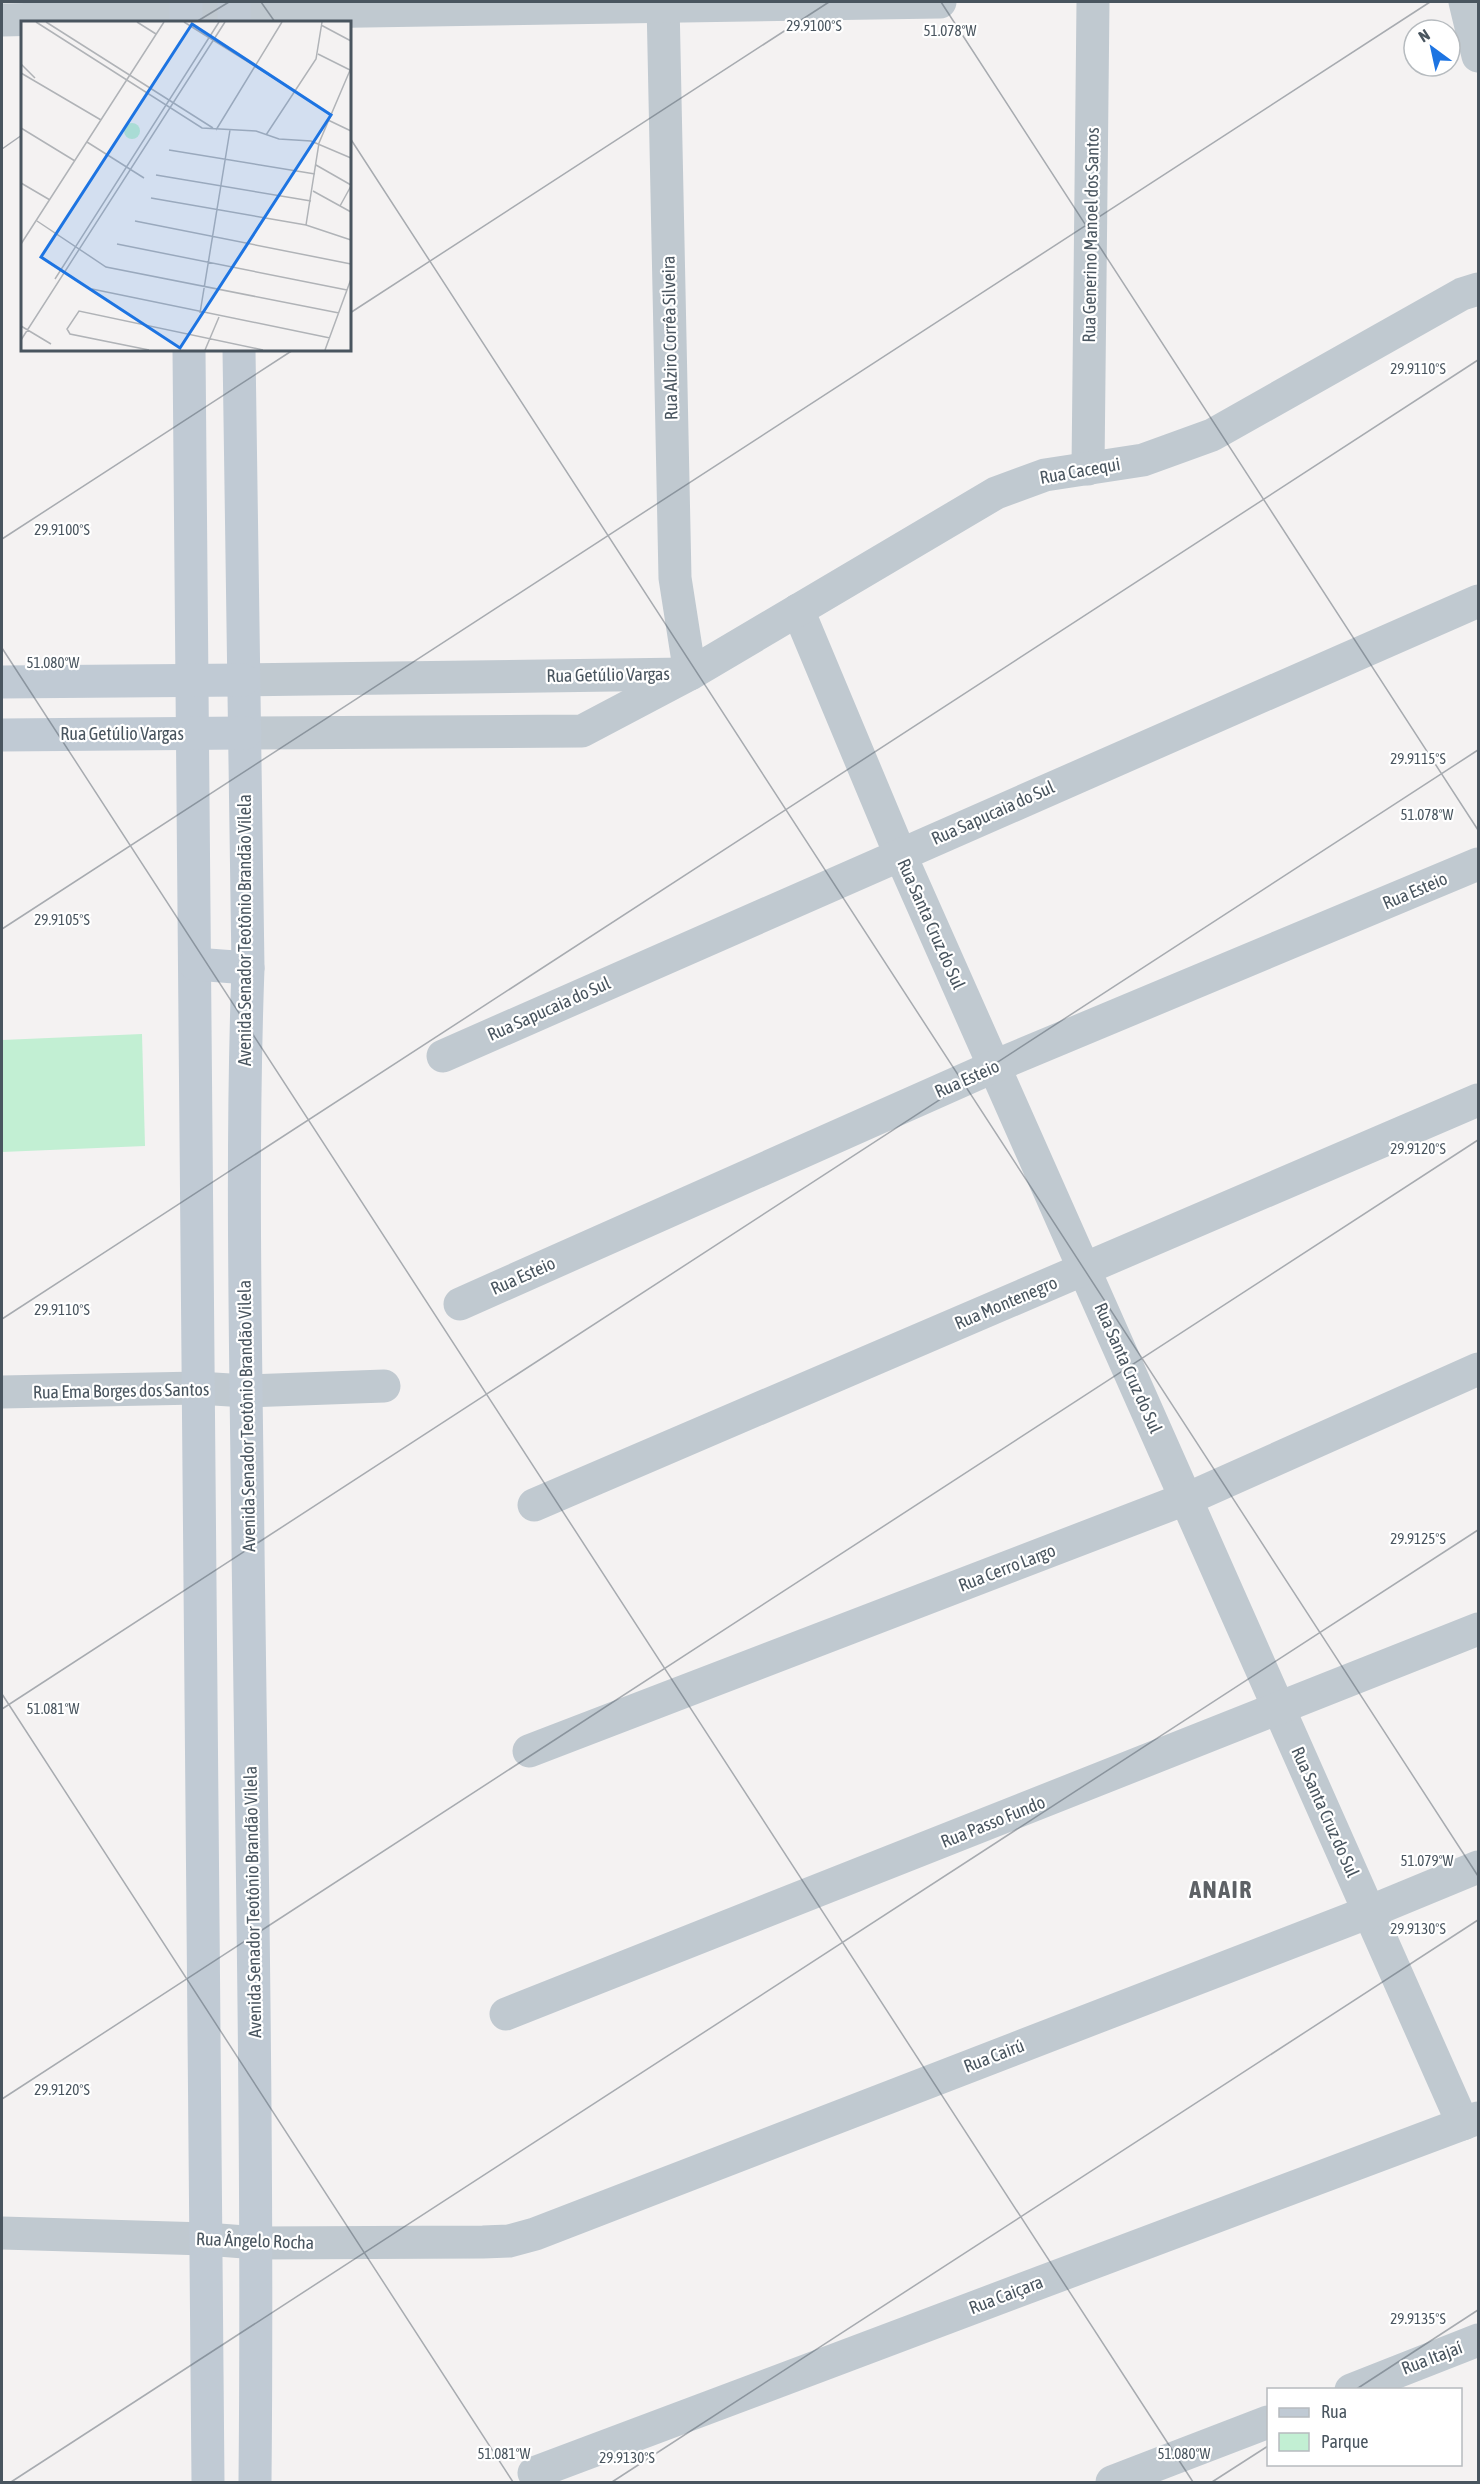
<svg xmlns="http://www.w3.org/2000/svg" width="1480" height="2484" viewBox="0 0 1480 2484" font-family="'Asap Condensed',sans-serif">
<rect width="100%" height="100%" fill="#f4f2f2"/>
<polygon fill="#c2efd3" points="142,1034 145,1146 2,1152 2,1040"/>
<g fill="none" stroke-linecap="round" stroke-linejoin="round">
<g stroke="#c0c9d0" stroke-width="33">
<polyline points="663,2 675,578 690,674"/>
<polyline points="1465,2 1478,56"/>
<polyline points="2,20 186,16 234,13 940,2"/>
<polyline points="1088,469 1093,2"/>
<polyline points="798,610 900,854 1463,2124"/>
<polyline points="243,680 686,674"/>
<polyline points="245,733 582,731 690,674 996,493 1045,475 1143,460 1212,435 1462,294 1478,289"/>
<polyline points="443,1056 1478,601"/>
<polyline points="460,1304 995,1066 1478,864"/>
<polyline points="2,1392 198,1388 246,1391 384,1386"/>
<polyline points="534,1505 1478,1100"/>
<polyline points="529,1751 1198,1494 1478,1369"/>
<polyline points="506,2014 1478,1629"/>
<polyline points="2,2233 206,2239 257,2243 483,2242 509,2241 535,2234 1369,1912 1478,1867"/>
<polyline points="1351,2390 1478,2340"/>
<polyline points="534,2473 1478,2118"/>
<polyline points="1112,2482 1268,2422"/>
</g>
<g stroke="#c0cad4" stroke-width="33">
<polyline points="186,2 186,22"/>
<polyline points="234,2 234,22"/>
<polyline points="189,350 208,2482"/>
<path d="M 239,350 L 248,968 C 241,1161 246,1354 248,1547 C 252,1859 258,2170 255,2482"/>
<polyline points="2,682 243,680"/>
<polyline points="2,735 245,733"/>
<polyline points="195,964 248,968"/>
</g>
</g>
<path fill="none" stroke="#49555f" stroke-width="1.5" stroke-opacity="0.45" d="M 261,2 L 275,22M 941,2 L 1478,830M 196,22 L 229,2M 350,138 L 1478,1876M 2,149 L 22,135M 350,313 L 829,2M 2,539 L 293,350M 2,648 L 1193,2482M 2,929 L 1430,2M 2,1319 L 1478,360M 2,1694 L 513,2482M 2,1709 L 1478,750M 2,2099 L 1478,1140M 1355,2390 L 1478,2310M 11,2482 L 1478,1530M 612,2482 L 1478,1920M 1212,2482 L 1268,2446"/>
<g text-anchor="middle" stroke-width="4.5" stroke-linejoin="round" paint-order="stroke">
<g font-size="18" fill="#49555f" stroke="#fff">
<text transform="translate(1091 235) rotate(-89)" y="6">Rua Generino Manoel dos Santos</text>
<text transform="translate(670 338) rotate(-91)" y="6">Rua Alziro Corrêa Silveira</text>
<text transform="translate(1080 471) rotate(-10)" y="6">Rua Cacequi</text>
<text transform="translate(608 675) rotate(-1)" y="6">Rua Getúlio Vargas</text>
<text x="122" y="740">Rua Getúlio Vargas</text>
<text transform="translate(993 813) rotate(-24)" y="6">Rua Sapucaia do Sul</text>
<text transform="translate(1415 891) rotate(-23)" y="6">Rua Esteio</text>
<text transform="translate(931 924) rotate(66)" y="6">Rua Santa Cruz do Sul</text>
<text transform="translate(245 930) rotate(-90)" y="6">Avenida Senador Teotônio Brandão Vilela</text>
<text transform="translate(549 1009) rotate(-24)" y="6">Rua Sapucaia do Sul</text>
<text transform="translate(967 1079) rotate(-24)" y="6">Rua Esteio</text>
<text transform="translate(523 1276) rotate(-24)" y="6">Rua Esteio</text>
<text transform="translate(1006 1303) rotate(-23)" y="6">Rua Montenegro</text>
<text transform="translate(1128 1368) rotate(66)" y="6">Rua Santa Cruz do Sul</text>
<text transform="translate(121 1391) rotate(-1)" y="6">Rua Ema Borges dos Santos</text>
<text transform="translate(247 1416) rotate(-91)" y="6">Avenida Senador Teotônio Brandão Vilela</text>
<text transform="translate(1007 1568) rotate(-21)" y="6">Rua Cerro Largo</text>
<text transform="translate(1325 1812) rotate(66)" y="6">Rua Santa Cruz do Sul</text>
<text transform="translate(993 1822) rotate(-22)" y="6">Rua Passo Fundo</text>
<text transform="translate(253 1902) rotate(-91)" y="6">Avenida Senador Teotônio Brandão Vilela</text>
<text transform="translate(994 2056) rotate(-21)" y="6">Rua Cairú</text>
<text transform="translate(255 2241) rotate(2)" y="6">Rua Ângelo Rocha</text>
<text transform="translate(1006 2295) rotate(-21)" y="6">Rua Caiçara</text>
<text transform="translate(1432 2358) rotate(-21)" y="6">Rua Itajaí</text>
</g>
<g font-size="24" font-weight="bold" letter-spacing="1.5" fill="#5e6266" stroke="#fff">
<text x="1221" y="1898">ANAIR</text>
</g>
</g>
<g transform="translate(21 21)">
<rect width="330" height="330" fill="#f4f2f2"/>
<path d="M103 110a8 8 0 1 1 16 0a8 8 0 1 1-16 0Z" fill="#c2efd3"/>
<path fill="none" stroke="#b0b3b7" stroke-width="1.5" d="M 15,1 L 181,107 L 235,110 L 258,118 L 290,120 L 330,137M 25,1 L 192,107M 116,1 L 135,13M 163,1 L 274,70M 300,4 L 330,20M 297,33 L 329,49M 0,43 L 14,57M 0,52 L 80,99M 307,99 L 330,110M 0,107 L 54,140M 195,109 L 261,1M 245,114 L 295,38 L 301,1M 66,121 L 123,157M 148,129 L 294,153M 295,144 L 330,164M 135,154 L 290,180M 0,162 L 29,179M 292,170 L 330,191M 130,177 L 285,204 L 330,219M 319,185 L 330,165M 16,200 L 85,246 L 318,292M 114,200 L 330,243M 285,204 L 298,122 L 330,47M 0,223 L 143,1M 96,223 L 326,269M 34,258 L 198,1M 71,268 L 309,317M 179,292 L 209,109M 0,305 L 30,323M 0,319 L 204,1M 128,329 L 49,313 L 46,308 L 58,290 L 242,329M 184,329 L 198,296M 304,329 L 330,258"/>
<path fill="#1d74e2" fill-opacity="0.15" stroke="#1d74e2" stroke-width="3" d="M 171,3 L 310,94 L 159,327 L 20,236 Z"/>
<rect width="330" height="330" fill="none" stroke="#49555f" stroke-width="3"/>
</g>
<g font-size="15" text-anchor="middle" fill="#49555f" stroke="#fff" stroke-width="4.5" stroke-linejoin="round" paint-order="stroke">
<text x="814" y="31">29.9100°S</text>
<text x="950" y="36">51.078°W</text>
<text x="1418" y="374">29.9110°S</text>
<text x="62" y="535">29.9100°S</text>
<text x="53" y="668">51.080°W</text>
<text x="1418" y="764">29.9115°S</text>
<text x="1427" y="820">51.078°W</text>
<text x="62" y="925">29.9105°S</text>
<text x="1418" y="1154">29.9120°S</text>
<text x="62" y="1315">29.9110°S</text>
<text x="1418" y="1544">29.9125°S</text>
<text x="53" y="1714">51.081°W</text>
<text x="1427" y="1866">51.079°W</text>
<text x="1418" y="1934">29.9130°S</text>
<text x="62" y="2095">29.9120°S</text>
<text x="1418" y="2324">29.9135°S</text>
<text x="504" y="2459">51.081°W</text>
<text x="1184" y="2459">51.080°W</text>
<text x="627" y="2463">29.9130°S</text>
</g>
<rect width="1480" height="2484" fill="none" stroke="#49555f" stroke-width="6"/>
<rect x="1267" y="2388" width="195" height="78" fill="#ffffff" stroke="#b6bbbf" stroke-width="1.5"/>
<rect x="1279" y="2408" width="30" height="9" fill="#c0cad4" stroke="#b6bbbf" stroke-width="1.5"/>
<text x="1321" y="2418" font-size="18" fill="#49555f">Rua</text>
<rect x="1279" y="2433" width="30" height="18" fill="#c2efd3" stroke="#b6bbbf" stroke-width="1.5"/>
<text x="1321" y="2448" font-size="18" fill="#49555f">Parque</text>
<g transform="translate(1432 48) rotate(327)"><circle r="28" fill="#ffffff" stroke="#b6bbbf" stroke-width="1.5"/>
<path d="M0-4.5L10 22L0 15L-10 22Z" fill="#1d74e2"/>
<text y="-9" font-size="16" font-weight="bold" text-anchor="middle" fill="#49555f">N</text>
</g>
</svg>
